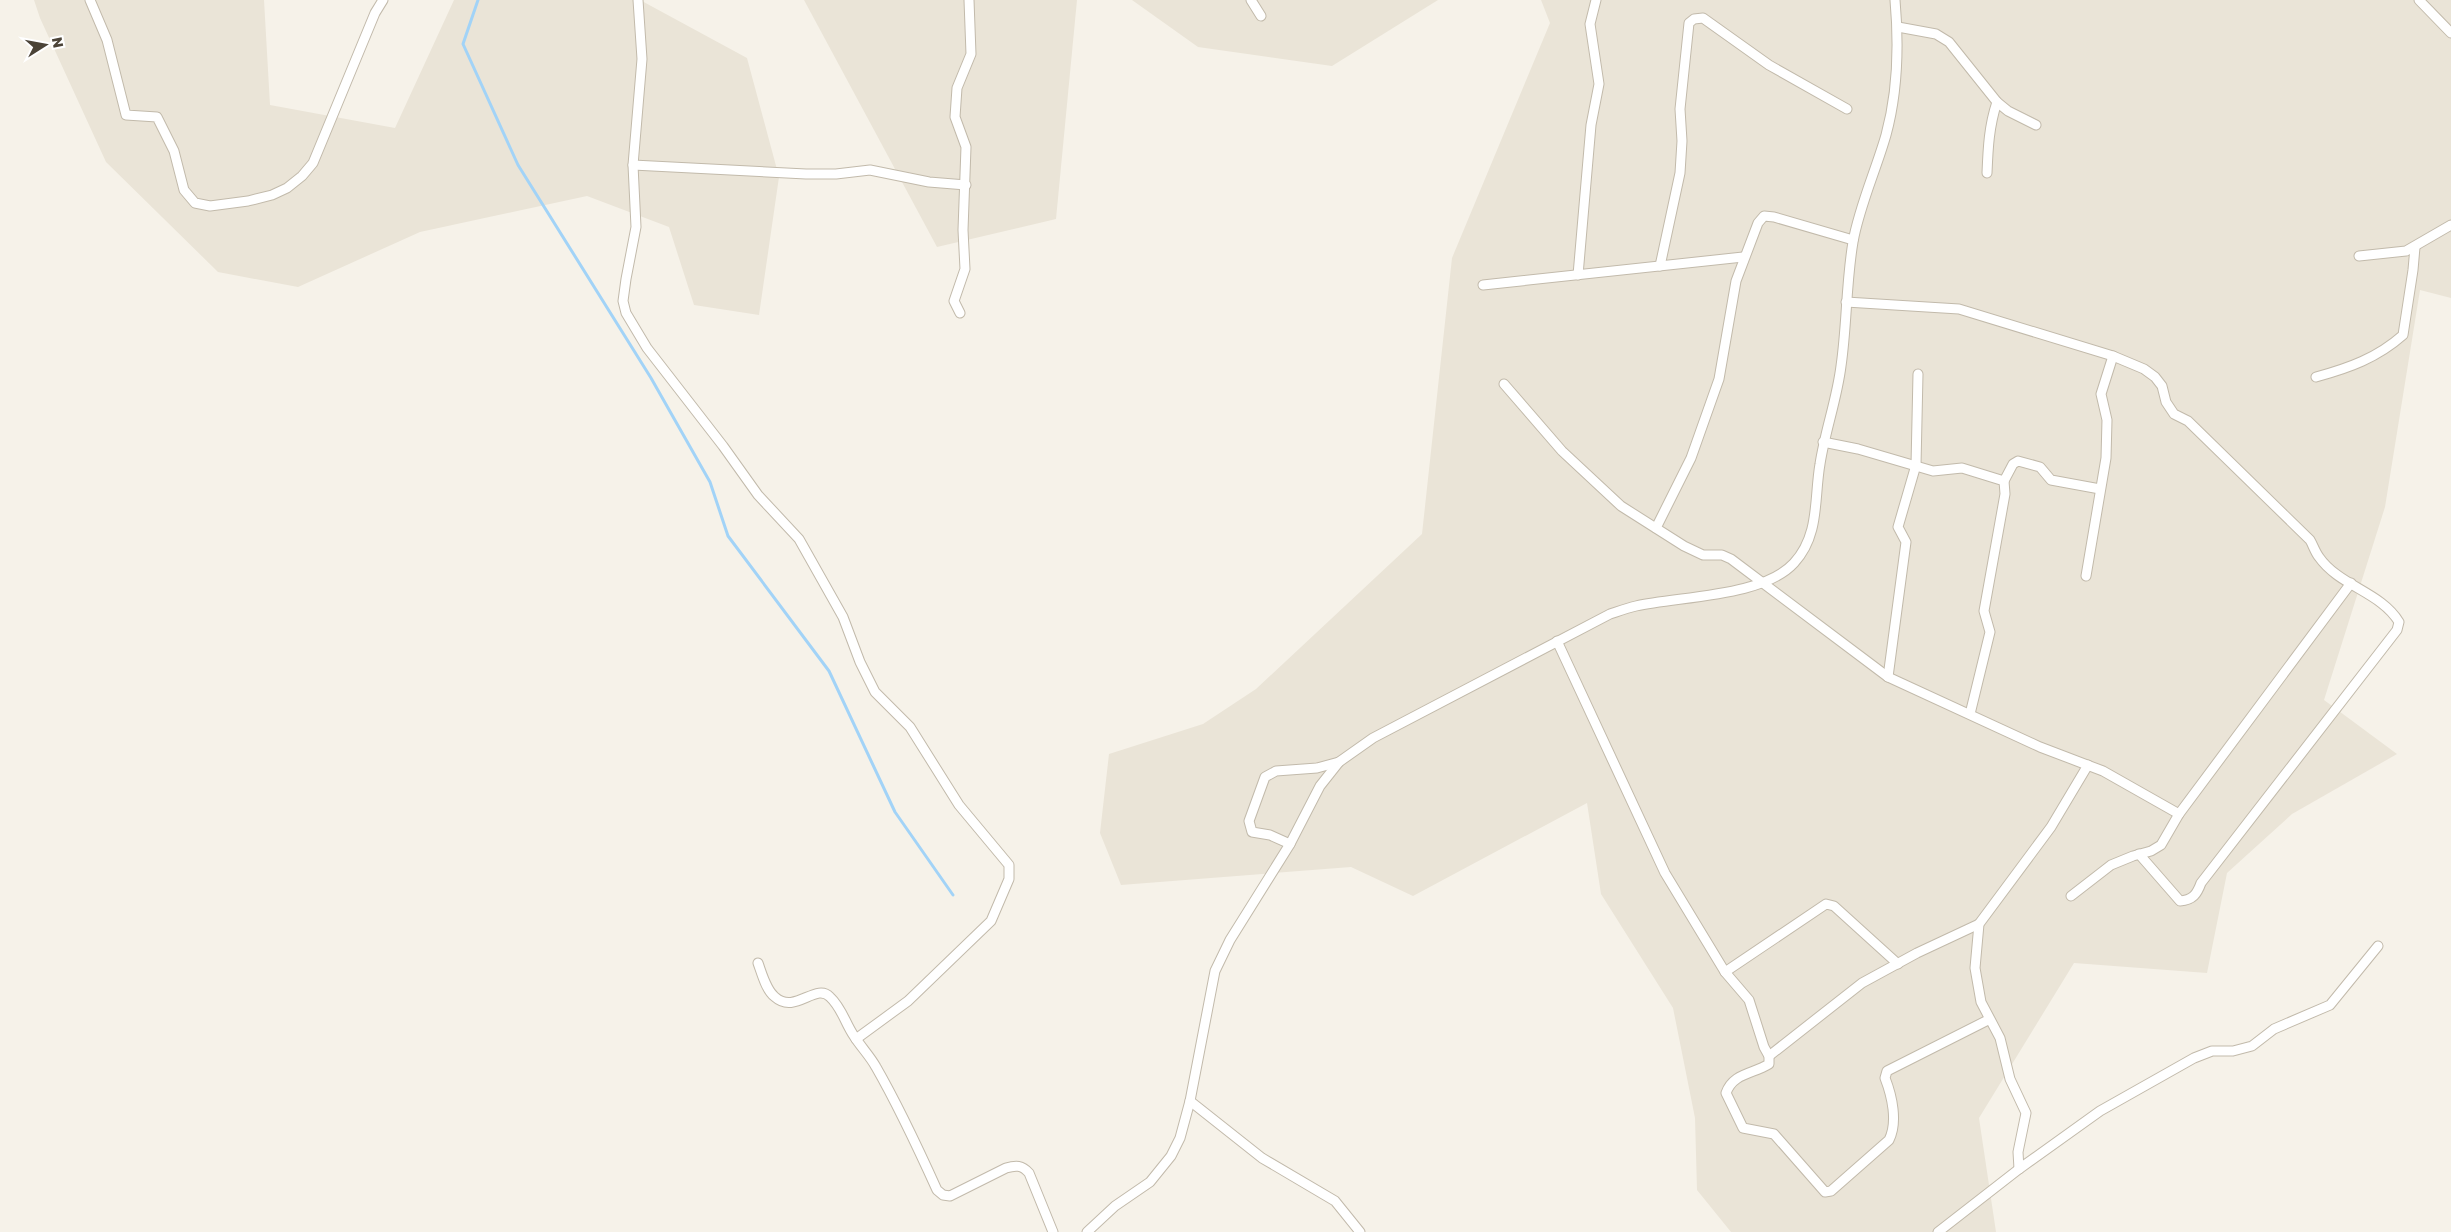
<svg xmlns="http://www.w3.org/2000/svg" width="2451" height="1232" viewBox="0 0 2451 1232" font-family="'Golos Text',sans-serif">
<rect width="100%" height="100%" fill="#f6f2e9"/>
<g fill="#eae4d7">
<polygon points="34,0 264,0 270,105 395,128 454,0 640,0 747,58 779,177 759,315 694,305 669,227 587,196 420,232 298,287 218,272 106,162 40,18"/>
<polygon points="804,0 1077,0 1056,219 937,247"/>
<polygon points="1132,0 1438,0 1332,66 1198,47"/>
<polygon points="1541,0 2451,0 2451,298 2420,290 2385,507 2324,700 2397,754 2292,814 2227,873 2207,973 2074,963 1979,1118 1996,1232 1731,1232 1697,1190 1695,1118 1673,1008 1601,894 1587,803 1413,896 1351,867 1121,885 1100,833 1109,754 1203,724 1256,689 1422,534 1452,258 1550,23"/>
</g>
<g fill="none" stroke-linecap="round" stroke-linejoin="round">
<polyline stroke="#a2d3f7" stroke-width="3" points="478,0 463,44 518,165 651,378 710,482 728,536 829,671 895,812 953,895"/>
<defs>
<g id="minor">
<polyline points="90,0 107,40 126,115 157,117 174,151 184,190 195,203 210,206 248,201 272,195 287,188 302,176 313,163 375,13 383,0"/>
<polyline points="638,0 642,59 633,165 636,227 626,279 623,301 626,313 647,348 723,446 758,495 799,539 843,617 860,662 875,692 910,727 959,805 1009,865 1009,879 991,921 908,1001 856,1039"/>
<polyline points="1251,0 1261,16"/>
<polyline points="2419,0 2451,33"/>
<polyline points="1898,27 1936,34 1949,42 1997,102 2008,111 2036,125"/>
<polyline points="633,165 806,174 836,174 870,170 929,182 966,185"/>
<path d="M 1987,173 C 1988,148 1989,126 1997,102"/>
<polyline points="2359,256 2406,251 2451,225"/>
<polyline points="1660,266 1680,173 1682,141 1680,109 1689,23 1694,19 1703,18 1769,65 1847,109"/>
<polyline points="1578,275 1591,125 1599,84 1590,24 1596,0"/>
<polyline points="1483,285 1743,257"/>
<path d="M 1846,302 L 1959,309 L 2113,356 L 2144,369 L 2155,377 L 2162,386 L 2166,402 L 2174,414 L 2188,421 L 2310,540 C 2313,545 2315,552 2319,557 C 2339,586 2381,592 2399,622 L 2397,630 L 2201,883 C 2197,894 2193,900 2180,901 L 2139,854"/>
<polyline points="960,313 954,301 965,269 963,230 966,147 955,117 957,88 971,54 969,0"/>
<path d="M 2316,377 C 2349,368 2377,358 2403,335 L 2413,270 L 2415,247"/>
<polyline points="1504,384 1562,451 1621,506 1684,546 1703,555 1722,555 1731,559 1888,677 2040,747 2103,771 2179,814"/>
<polyline points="1823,442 1858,449 1933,471 1962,468 2004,481 2005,494 1984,611 1990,632 1970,714"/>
<polyline points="2004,481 2013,464 2018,461 2040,467 2051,480 2100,489"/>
<polyline points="1656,528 1691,458 1719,379 1736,281 1758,223 1764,216 1774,217 1853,240"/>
<polyline points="2086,576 2106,458 2107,420 2101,394 2113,356"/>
<path d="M 1557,641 L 1665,873 L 1725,972 L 1749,1000 L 1764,1047 L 1769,1056 L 1769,1064 C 1753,1074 1733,1073 1726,1093 L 1743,1128 L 1774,1134 L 1825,1192 L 1831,1191 L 1889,1140 C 1898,1122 1892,1096 1885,1078 L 1887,1071 L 1988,1020"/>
<polyline points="1888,677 1906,542 1898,527 1916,465 1918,374"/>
<polyline points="1290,844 1270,835 1252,832 1249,821 1265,777 1276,771 1317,768 1339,762"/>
<polyline points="2071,896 2111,865 2133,856 2151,851 2161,845 2179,814 2351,583"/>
<path d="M 758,963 C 762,974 766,990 775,997 C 795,1015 816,982 830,997 C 842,1008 845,1023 854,1036 C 861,1047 870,1056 876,1067 C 899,1107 918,1148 937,1190 L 943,1195 L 950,1196 L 1006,1168 C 1016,1165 1022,1165 1029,1173 L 1053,1232"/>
<polyline points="1725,972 1826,904 1834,906 1898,964"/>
<polyline points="1769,1056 1862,983 1917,953 1979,924"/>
<polyline points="1190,1101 1262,1158 1335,1201 1360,1232"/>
<polyline points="2019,1169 2018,1152 2026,1113 2010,1079 2000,1038 1981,1002 1975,968 1979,924 2051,827 2088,765"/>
<path d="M 1087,1232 L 1115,1206 L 1150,1182 L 1171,1156 L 1180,1138 L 1190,1101 L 1215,971 L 1230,940 L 1290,844 L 1320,786 L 1339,762 L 1373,738 L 1610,614 C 1619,611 1627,608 1636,606 C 1680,596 1763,597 1794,563 C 1820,535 1814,498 1820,464 C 1825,431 1837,399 1841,366 C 1847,325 1846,283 1853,242 C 1859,207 1876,170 1886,135 C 1898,91 1899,45 1895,0"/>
<polyline points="1938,1232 2019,1169 2100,1111 2194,1058 2212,1051 2233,1051 2252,1046 2274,1029 2330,1005 2378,946"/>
</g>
</defs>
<use href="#minor" stroke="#c2baab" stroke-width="11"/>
<use href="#minor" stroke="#fff" stroke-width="9"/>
</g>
<g transform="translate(45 45) rotate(79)" stroke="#ffffff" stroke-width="4" paint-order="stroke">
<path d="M0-4L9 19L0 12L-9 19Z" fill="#4b4337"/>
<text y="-8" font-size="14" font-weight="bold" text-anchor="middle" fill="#4b4337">N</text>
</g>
</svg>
